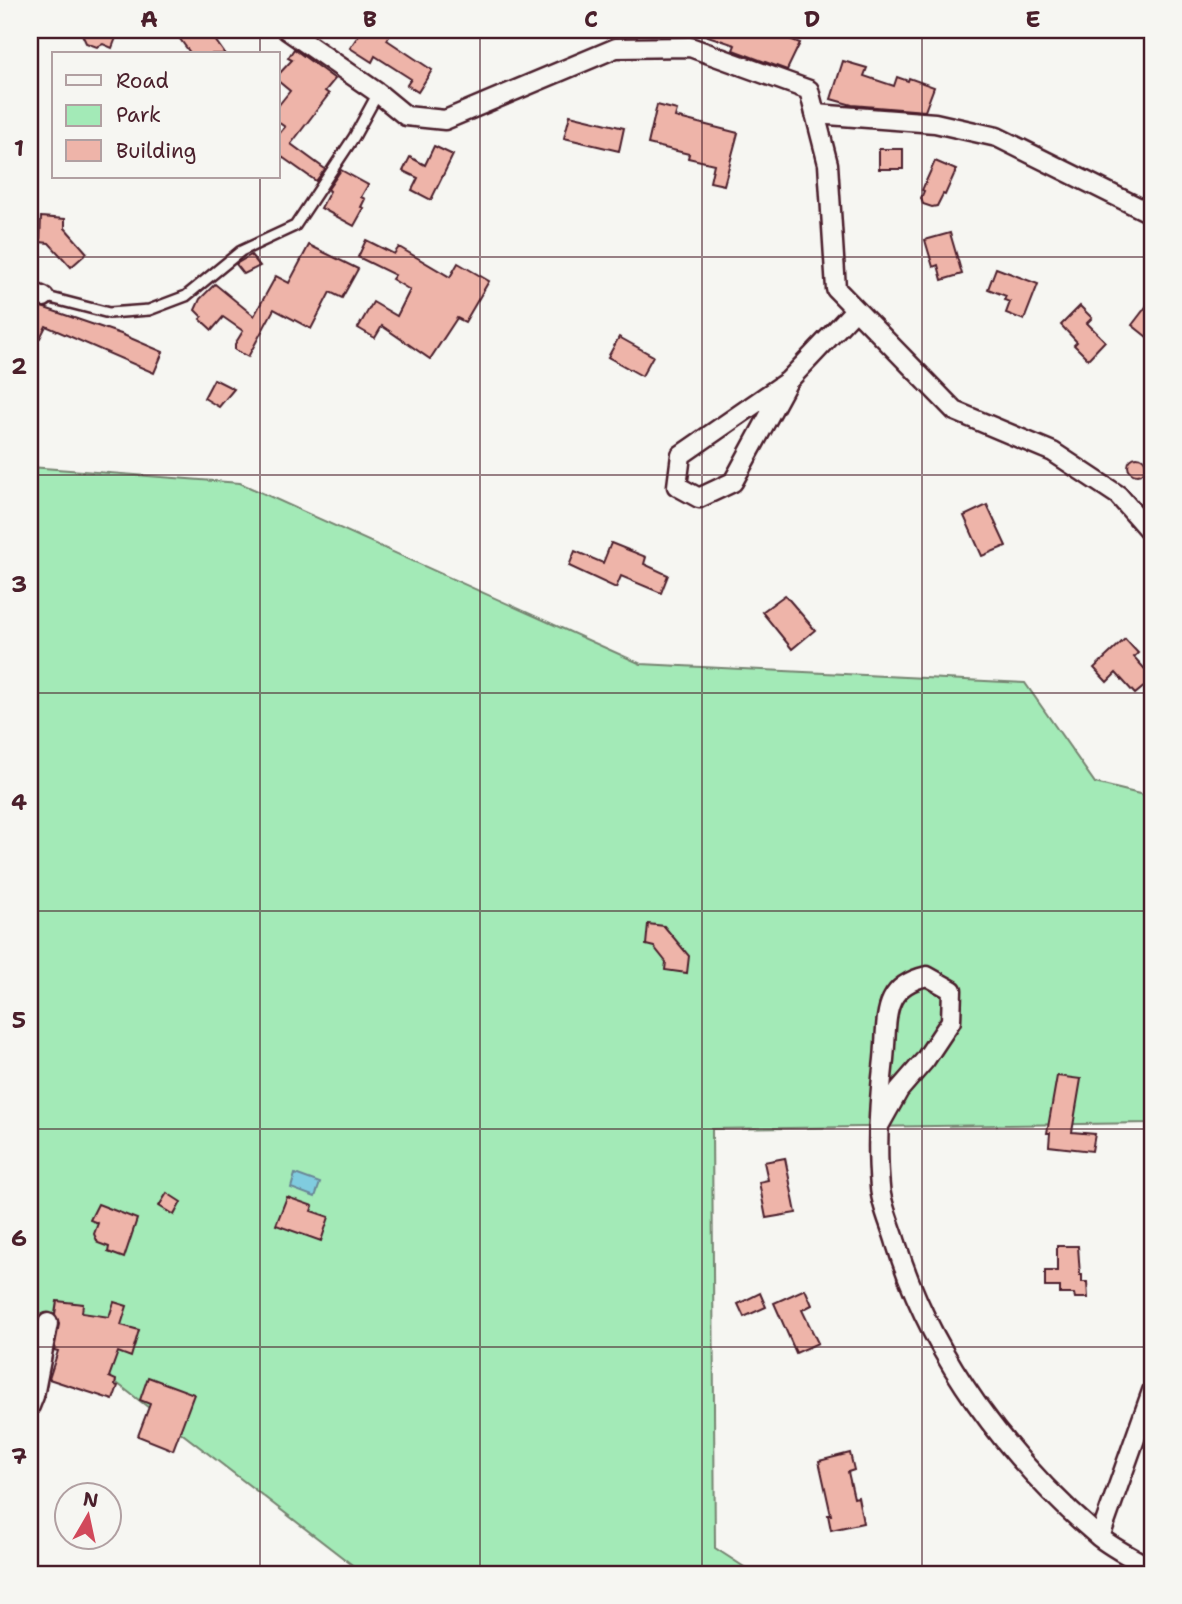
<svg xmlns="http://www.w3.org/2000/svg" width="1182" height="1604" viewBox="0 0 1182 1604" font-family="'Shantell Sans',sans-serif">
<rect width="100%" height="100%" fill="#f6f6f2"/>
<filter id="ink" filterUnits="userSpaceOnUse"><feTurbulence type="fractalNoise" baseFrequency=".0143" numOctaves="2"/><feDisplacementMap in="SourceGraphic" scale="14" xChannelSelector="R" yChannelSelector="G"/><feConvolveMatrix kernelMatrix="1 2 1 2 8 2 1 2 1" color-interpolation-filters="sRGB"/></filter>
<g filter="url(#ink)">
<polygon fill="#a3eab7" stroke="#768471" stroke-width="2" points="30,467 240,483 641,664 1025,683 1095,783 1152,797 1152,1123 712,1129 715,1548 755,1574 364,1574 30,1316"/>
<polygon fill="#80ccdf" stroke="#6a8797" stroke-width="2" points="295,1174 320,1183 315,1197 291,1188"/>
<g fill="#eeb4a9" stroke="#4a1f2b" stroke-width="2">
<polygon points="80,30 119,30 112,48 103,44 97,47 86,43"/>
<polygon points="194,30 208,30 225,54 191,54 180,39"/>
<polygon points="362,30 393,30 387,40 432,70 418,92 407,85 411,79 375,56 372,62 350,48"/>
<polygon points="696,30 786,30 782,36 800,43 787,70 733,50 735,45 696,32"/>
<polygon points="294,49 335,79 325,91 329,94 291,144 325,169 316,181 282,157 278,161 278,135 285,127 278,122 278,106 290,91 278,81 278,75 292,60 288,58"/>
<polygon points="843,61 867,68 864,76 894,86 897,77 908,81 909,78 934,87 925,111 852,105 831,99"/>
<polygon points="657,105 677,110 675,117 738,133 724,185 710,182 714,164 688,158 689,154 648,144"/>
<polygon points="570,115 624,128 619,151 564,138"/>
<polygon points="434,146 453,155 431,200 412,190 418,178 403,171 410,157 425,165"/>
<rect x="879" y="149" width="24" height="20"/>
<polygon points="935,161 956,170 945,195 943,194 937,206 932,207 923,204 921,198 924,191 922,190"/>
<polygon points="341,170 368,185 361,197 365,199 361,207 364,208 354,226 321,208 330,191 328,189"/>
<polygon points="41,217 65,219 65,228 87,253 71,267 49,243 40,242"/>
<polygon points="950,233 962,274 942,280 938,265 933,267 925,240"/>
<polygon points="366,240 394,254 399,247 450,277 458,263 489,281 465,322 457,318 430,359 382,326 375,338 358,328 373,302 397,316 410,290 392,279 395,275 358,257"/>
<polygon points="309,245 358,269 342,298 330,292 311,329 274,309 248,357 235,350 235,344 243,331 223,317 212,330 200,319 202,317 195,310 200,299 215,284 254,316 276,276 289,283"/>
<polygon points="251,255 260,266 244,274 236,264"/>
<polygon points="996,268 1038,284 1024,320 1006,313 1010,302 1004,300 1006,296 988,289"/>
<polygon points="1152,299 1152,341 1132,325"/>
<polygon points="30,303 121,334 163,352 154,373 46,326 40,338 30,333"/>
<polygon points="1080,306 1092,318 1087,323 1105,341 1088,359 1074,345 1077,342 1061,325"/>
<polygon points="619,337 653,356 642,376 608,357"/>
<polygon points="214,379 234,389 219,407 204,398"/>
<circle cx="1137" cy="466" r="9"/>
<polygon points="987,505 1006,546 982,556 964,516"/>
<polygon points="611,543 646,557 644,564 668,575 661,593 621,576 616,588 569,566 575,551 603,563"/>
<polygon points="785,595 815,630 792,649 762,612"/>
<polygon points="1125,639 1138,653 1134,657 1152,677 1152,680 1135,694 1116,673 1107,682 1094,668"/>
<polygon points="648,924 664,926 689,956 687,973 665,970 666,962 654,947 646,945"/>
<polygon points="1057,1076 1081,1079 1072,1132 1095,1134 1092,1151 1049,1146 1050,1133 1047,1133"/>
<polygon points="785,1158 796,1213 766,1218 759,1182 768,1180 764,1162"/>
<polygon points="167,1193 181,1202 174,1215 159,1206"/>
<polygon points="287,1197 313,1206 311,1211 329,1217 321,1241 276,1225"/>
<polygon points="98,1204 137,1219 124,1258 108,1252 109,1247 98,1243 94,1234 98,1223 90,1220"/>
<polygon points="1057,1246 1078,1246 1080,1275 1082,1275 1082,1282 1087,1282 1088,1298 1075,1298 1074,1294 1060,1294 1060,1287 1045,1287 1045,1271 1057,1271"/>
<polygon points="805,1289 812,1305 802,1310 818,1343 796,1353 774,1303"/>
<polygon points="760,1293 766,1307 744,1317 738,1304"/>
<polygon points="57,1301 83,1304 82,1313 109,1317 114,1302 127,1306 121,1325 139,1330 131,1357 118,1352 109,1377 116,1380 115,1385 118,1386 113,1400 49,1379 58,1351 54,1350 59,1324 55,1314"/>
<polygon points="148,1377 194,1394 173,1450 138,1436 150,1404 140,1400"/>
<polygon points="850,1453 854,1470 848,1472 854,1498 858,1497 863,1523 831,1530 828,1515 831,1515 819,1461"/>
</g>
<g fill="none" stroke-linecap="round" stroke-linejoin="round">
<defs>
<polyline id="service" points="43,296 109,313 149,310 186,296 241,251 295,226 354,137 378,93"/>
<g id="minor">
<polyline points="287,30 378,93 406,116 445,120 616,48 690,47 809,90 828,164 836,289 955,411 1053,452 1118,495 1152,534"/>
<polyline points="815,114 935,123 997,137 1152,214"/>
<polyline points="30,291 44,297"/>
<polyline points="788,381 733,482 699,498 677,486 681,455 788,381 855,310"/>
<path d="M 880,1124 L 899,1090 L 925,1060 L 951,1021 L 952,990 L 927,976 C 880,987 888,1019 884,1059 C 879,1101 876,1145 880,1187 C 881,1205 891,1225 896,1243 C 931,1357 1008,1459 1098,1536 C 1114,1549 1135,1559 1152,1569"/>
<polyline points="30,1406 34,1396 48,1323"/>
<polyline points="1100,1537 1152,1391"/>
</g>
</defs>
<use href="#service" stroke="#4a1f2b" stroke-width="14"/>
<use href="#minor" stroke="#4a1f2b" stroke-width="23"/>
<use href="#service" stroke="#f6f6f2" stroke-width="9"/>
<use href="#minor" stroke="#f6f6f2" stroke-width="18"/>
</g>
</g>
<path fill="none" stroke="#4a1f2b" stroke-width="2" stroke-opacity="0.55" d="M 260,30 L 260,54M 480,30 L 480,1574M 702,30 L 702,1574M 922,30 L 922,1574M 260,177 L 260,1574M 30,257 L 1152,257M 30,475 L 1152,475M 30,693 L 1152,693M 30,911 L 1152,911M 30,1129 L 1152,1129M 30,1347 L 1152,1347"/>
<rect width="1182" height="1604" fill="none" stroke="#f6f6f2" stroke-width="77"/>
<rect x="52" y="52" width="228" height="126" fill="#f6f6f2" stroke="#b1a0a2" stroke-width="2"/>
<rect x="66" y="75" width="35" height="10" fill="#f6f6f2" stroke="#b1a0a2" stroke-width="2"/>
<text x="116" y="88" font-size="21" fill="#4a1f2b">Road</text>
<rect x="66" y="105" width="35" height="21" fill="#a3eab7" stroke="#b1a0a2" stroke-width="2"/>
<text x="116" y="122" font-size="21" fill="#4a1f2b">Park</text>
<rect x="66" y="140" width="35" height="21" fill="#eeb4a9" stroke="#b1a0a2" stroke-width="2"/>
<text x="116" y="158" font-size="21" fill="#4a1f2b">Building</text>
<g transform="translate(88 1516) rotate(9)"><circle r="33" fill="#f6f6f2" stroke="#b1a0a2" stroke-width="2"/>
<path d="M0-5L12 26L0 18L-12 26Z" fill="#d1495b"/>
<text y="-10" font-size="19" font-weight="bold" text-anchor="middle" fill="#4a1f2b">N</text>
</g>
<rect x="38" y="38" width="1106" height="1528" fill="none" stroke="#4a1f2b" stroke-width="2.5"/>
<g font-size="23" text-anchor="middle" font-weight="bold" fill="#4a1f2b">
<text x="149" y="27">A</text>
<text x="370" y="27">B</text>
<text x="591" y="27">C</text>
<text x="812" y="27">D</text>
<text x="1033" y="27">E</text>
<text x="19" y="156">1</text>
<text x="19" y="374">2</text>
<text x="19" y="592">3</text>
<text x="19" y="810">4</text>
<text x="19" y="1028">5</text>
<text x="19" y="1246">6</text>
<text x="19" y="1464">7</text>
</g>
</svg>
